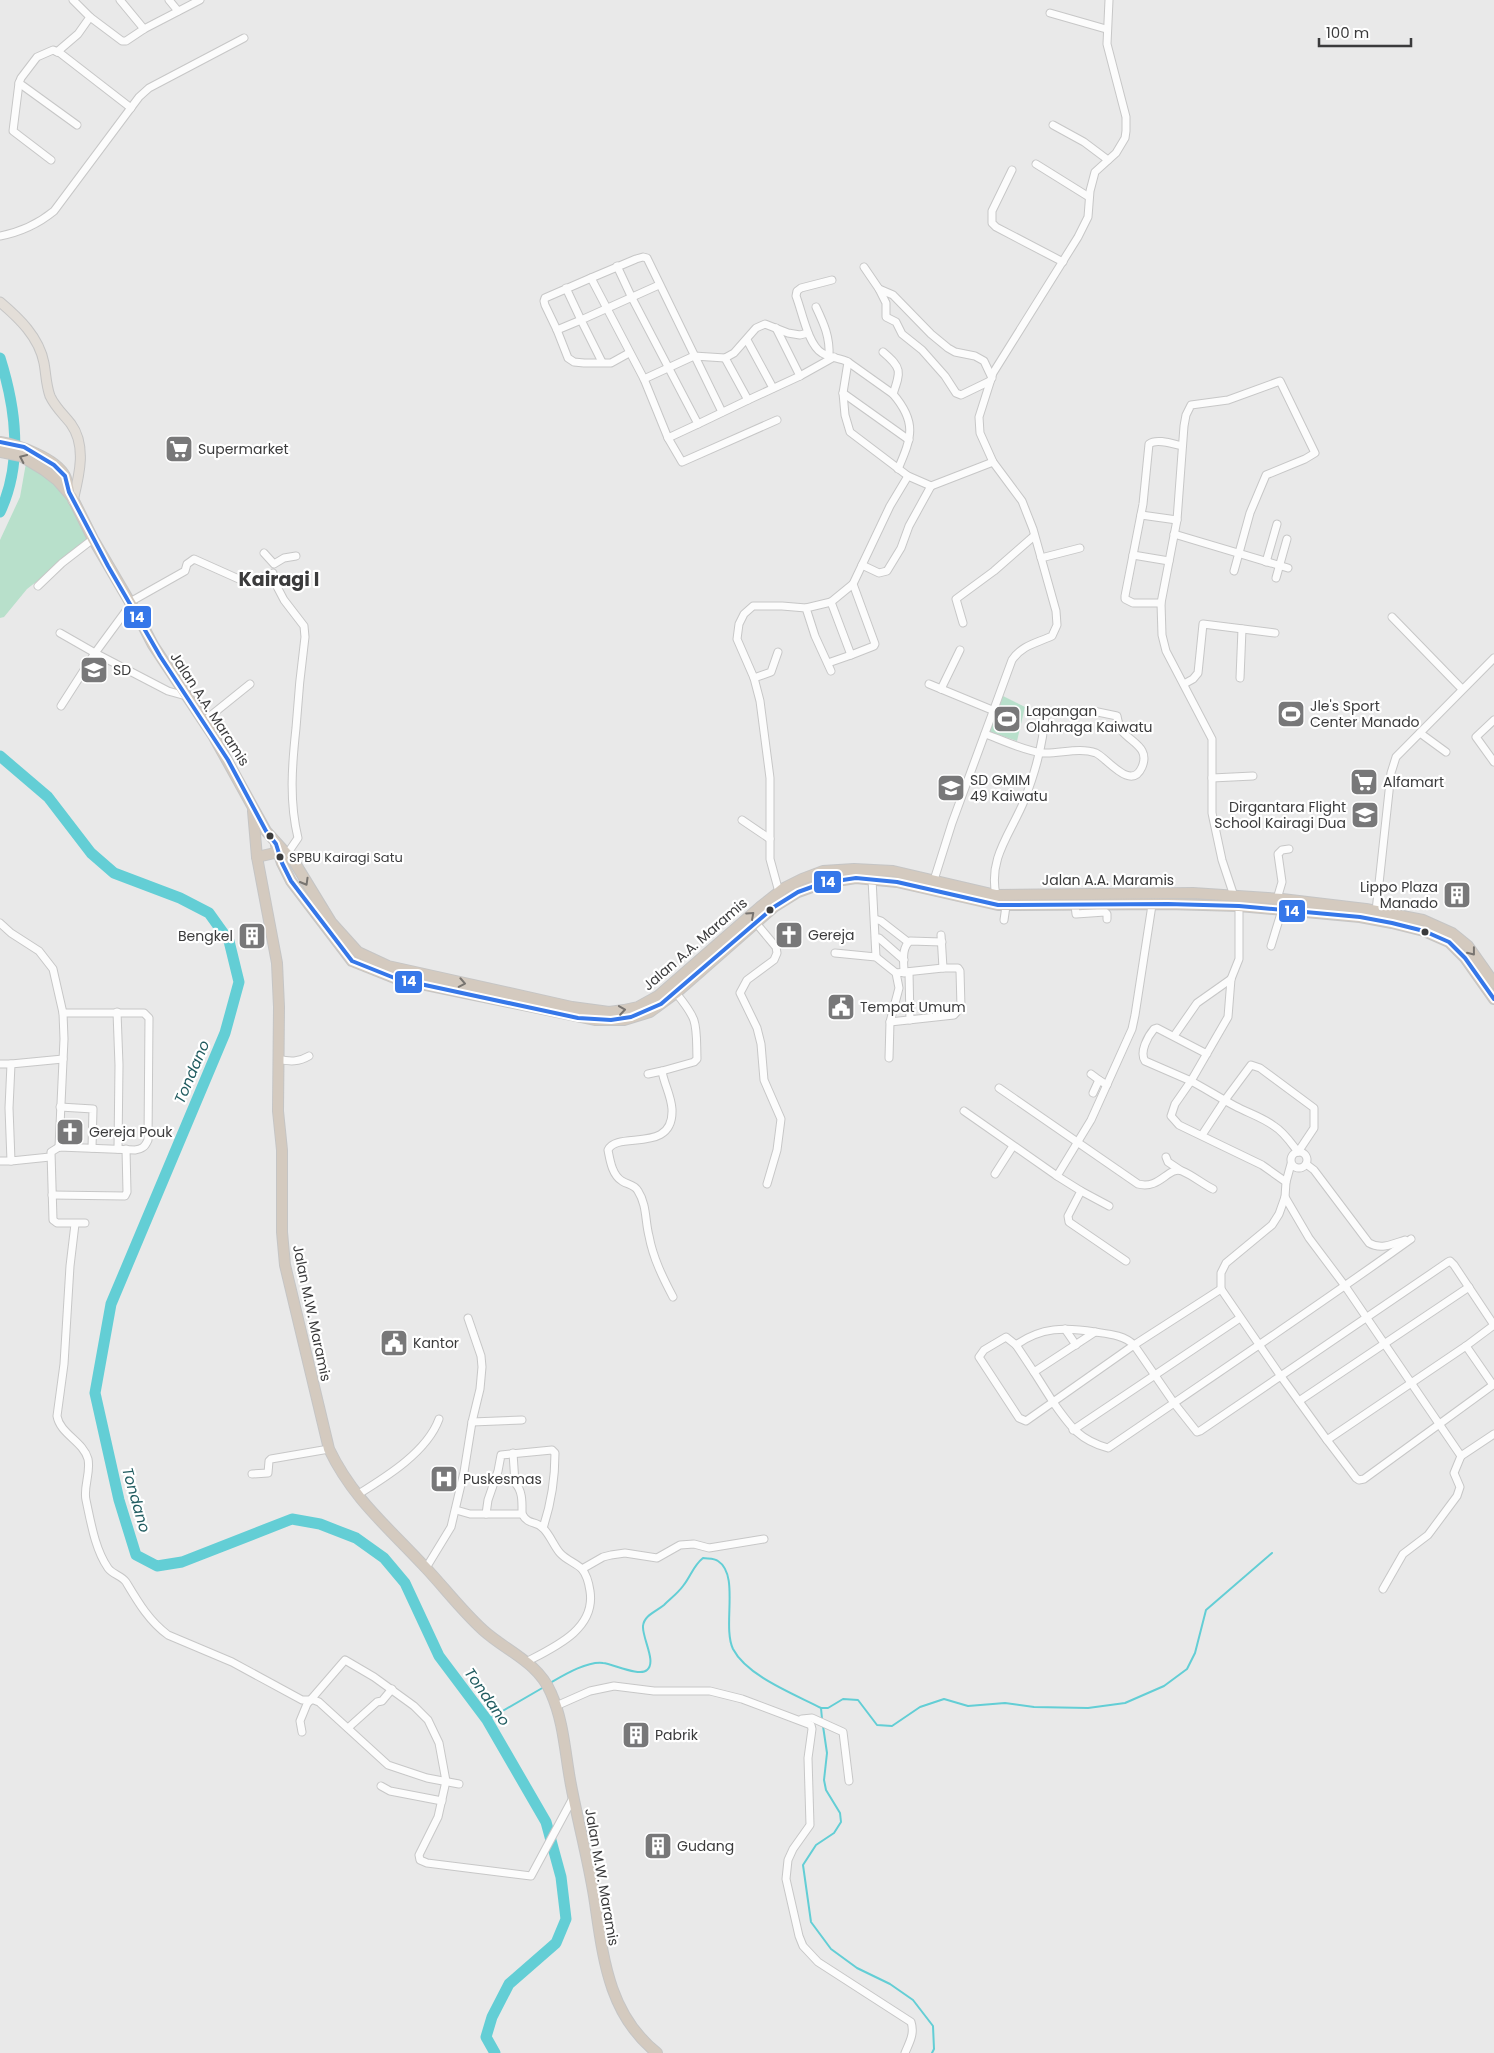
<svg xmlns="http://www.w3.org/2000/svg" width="1494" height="2053" viewBox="0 0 1494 2053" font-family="Poppins,sans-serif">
<rect width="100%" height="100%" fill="#e9e9e9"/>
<g fill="#b8e0cb">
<polygon points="26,463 57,482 92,538 27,589 4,617 0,618 0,540 20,497"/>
<polygon points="1001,695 1025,707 1017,741 988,731"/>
</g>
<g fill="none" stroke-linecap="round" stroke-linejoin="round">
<g stroke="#63ced5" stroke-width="2">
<path d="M 550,1683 C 564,1675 587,1661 603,1663 C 613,1664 640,1677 647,1670 C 657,1662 642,1638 643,1626 C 644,1615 657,1611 664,1605 C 670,1599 678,1593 683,1586 C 691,1576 693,1566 703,1558 C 707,1559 714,1558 718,1561 C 740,1575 722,1626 733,1649 C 747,1676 794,1694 821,1708 L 828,1708 L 843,1699 L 858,1700 L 877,1725 L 892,1726 L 920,1707 L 944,1699 L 968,1706 L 1005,1703 L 1034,1707 L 1088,1708 L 1125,1703 L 1164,1686 L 1187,1669 L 1195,1653 L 1206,1610 L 1272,1553"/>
<polyline points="821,1708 822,1719"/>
<polyline points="487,1720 544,1687"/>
<polyline points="823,1726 827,1753 824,1780 826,1790 840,1813 841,1822 834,1833 816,1845 803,1865 811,1922 831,1949 857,1968 890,1984 913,2000 933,2026 934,2049 932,2053"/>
</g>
<g stroke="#63ced5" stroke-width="11">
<path d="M 0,358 C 16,409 23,463 0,512"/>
<polyline points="0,756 48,797 91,853 114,873 180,898 209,913 229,941 239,982 225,1033 111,1304 95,1393 119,1500 136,1555 157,1566 182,1562 292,1519 320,1524 356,1538 384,1558 405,1583 439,1656 487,1720 546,1822 561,1877 566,1919 556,1943 509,1984 492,2017 486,2037 495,2053"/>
</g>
<defs>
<g id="minor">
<polyline points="120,0 144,29"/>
<polyline points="169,0 178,11"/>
<polyline points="1050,13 1106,29"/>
<polyline points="90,17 122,41 126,41 144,29 200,0"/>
<polyline points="57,52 78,34 90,17 73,0"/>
<polyline points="19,83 13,131 51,160"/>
<polyline points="77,125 19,83 21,78 37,57 53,50 60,53 131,108"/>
<polyline points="1053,125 1084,142 1108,160"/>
<polyline points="1036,164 1089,197"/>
<polyline points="1012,170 992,211 992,223 996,227 1063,262"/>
<path d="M 0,236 C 21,232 38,224 54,211 L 139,97 L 149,88 L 244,38"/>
<polyline points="864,267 879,289 893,295 931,334 948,348 955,352 975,356 984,361 992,378"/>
<polyline points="591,278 636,259 643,257 647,258 722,412"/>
<path d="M 832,280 L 801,288 L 797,291 L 796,296 C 802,311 808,345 822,353 C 830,358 840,358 848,362 L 843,393 L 845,415 L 850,432 L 908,476 L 931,486 L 993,462"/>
<polyline points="566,288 581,320 557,330 545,305 544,301 545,298 591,278 644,379 668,438 698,424 631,296 617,266"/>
<polyline points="879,289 886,303 886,317 896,322 902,334 922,350 945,376 956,393 961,395 990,381"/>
<path d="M 816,307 C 824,324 830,337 829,356"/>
<polyline points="776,328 800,376"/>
<polyline points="557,330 568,358 574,362 584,363 611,363 629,353"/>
<polyline points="747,340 773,388"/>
<polyline points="602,362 581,320 659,285"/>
<path d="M 848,362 L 893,394 C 901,371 902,368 883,352"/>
<polyline points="644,379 694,356 725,358 734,353 756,328 765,324 788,333 800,335 808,333"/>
<polyline points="843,393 909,440"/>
<path d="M 893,394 C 917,422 912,437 898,469"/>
<polyline points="748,400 800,376 834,357"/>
<polyline points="698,424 748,400 725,358"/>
<polyline points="668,438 682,462 777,420"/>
<polyline points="1141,515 1177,520"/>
<polyline points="1174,534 1288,568"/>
<polyline points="264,553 274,564 284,558 296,556"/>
<polyline points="1133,555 1169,561"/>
<polyline points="1041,558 1080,548"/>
<polyline points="1266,562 1277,524"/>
<polyline points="862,565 879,573 887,571 901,548 909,526 931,486"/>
<polyline points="1234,571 1250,513 1266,475 1305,459 1315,453 1280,381 1228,400 1191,405 1186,415 1184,426 1177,520 1161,603 1162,635 1166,651 1212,739 1212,813 1222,860 1234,896"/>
<polyline points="1276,578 1287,539"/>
<polyline points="38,586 62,563 93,539"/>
<path d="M 130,602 L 185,571 L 187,564 L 194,559 L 241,580 L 253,581 L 273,573 L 273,579 L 284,600 L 304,626 L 305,637 C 301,667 298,697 296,728 C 292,765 289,801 298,838 L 285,857"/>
<polyline points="831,602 853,584 890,506 908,476"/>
<path d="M 1161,603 L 1133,603 L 1125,599 L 1125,596 L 1143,504 L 1149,444 C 1157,438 1173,444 1182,446"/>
<polyline points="1392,617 1462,689"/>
<polyline points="963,623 956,599 994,571 1034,536"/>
<polyline points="60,633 95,653 168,691 186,696"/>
<polyline points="828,663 851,655"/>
<polyline points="831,671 815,636 806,608 831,602 851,655 874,646 875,644 853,584"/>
<polyline points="754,678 771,672 778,652"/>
<polyline points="1240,678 1242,629"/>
<polyline points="929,684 992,710"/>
<polyline points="1184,684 1193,679 1198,673 1203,624 1275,633"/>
<polyline points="941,689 960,650"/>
<polyline points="61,706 95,653 131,604"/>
<polyline points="1494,720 1476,737 1494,762"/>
<polyline points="204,721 250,684"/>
<polyline points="1420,733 1446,752"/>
<path d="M 985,734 C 1003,740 1024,751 1043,753 C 1060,754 1079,747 1096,753 C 1107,758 1131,792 1142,767 C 1150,748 1132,743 1122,731 C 1119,727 1118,721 1117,716 L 1093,711 L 1045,712 C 1044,743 1035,773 1024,801 C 1011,833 988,858 996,895"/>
<polyline points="1212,778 1253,776"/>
<polyline points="742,820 770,839"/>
<polyline points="872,879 876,957"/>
<path d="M 934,880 L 952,823 L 1012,660 C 1022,645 1037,643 1052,636 L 1057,625 L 1056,611 L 1033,529 L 1022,501 L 993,462 L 980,433 L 979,417 L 993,373 L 1078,237 L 1088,217 L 1090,191 L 1095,172 L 1116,153 L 1125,138 L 1126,131 L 1126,117 L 1107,44 L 1109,0"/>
<polyline points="779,892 770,859 770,778 760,701 754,678 737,639 739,624 744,614 753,606 782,606 806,608"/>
<polyline points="1277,899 1282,882 1278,854 1282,850 1289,849"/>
<polyline points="1075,905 1076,914 1105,912 1107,914 1107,919"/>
<polyline points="1376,911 1391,773 1396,757 1494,658"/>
<polyline points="875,919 881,921 908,942"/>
<polyline points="1004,920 1006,906"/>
<polyline points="0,923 11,933 39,951 53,969 63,1013 64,1039 59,1147"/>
<polyline points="756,923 776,947 777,953 774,960 747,980 740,993 757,1028 761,1044 764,1080 781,1119 777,1150 767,1184"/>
<polyline points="941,935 943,968"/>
<polyline points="876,938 879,938 904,960"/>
<polyline points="1271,946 1282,910"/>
<polyline points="835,953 876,957 896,973 899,988 890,1022 889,1058"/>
<polyline points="909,972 910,1020"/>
<path d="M 904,973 C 904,962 901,948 910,941 L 942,942"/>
<polyline points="117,1012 119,1065 118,1149"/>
<path d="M 63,1013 L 144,1013 L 149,1018 L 148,1140 C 145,1147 142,1149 135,1150 L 59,1147 L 51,1152 L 53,1220 L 57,1223 L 85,1223"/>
<polyline points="890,1022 954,1015 961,1007 960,971 958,968 943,968 896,973"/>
<polyline points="1174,1036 1197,1003 1231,979"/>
<path d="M 1207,1054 L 1157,1028 L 1154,1029 C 1148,1036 1139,1052 1145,1061 L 1191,1081 L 1228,1017 L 1231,979 L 1239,959 L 1239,906"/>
<path d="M 278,1059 C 290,1062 299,1062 309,1056"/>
<polyline points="0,1064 11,1064"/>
<polyline points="648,1074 662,1071"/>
<polyline points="1091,1074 1099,1080"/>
<path d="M 999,1088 L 1138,1184 C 1160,1190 1168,1166 1182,1171 C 1192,1175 1203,1184 1213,1189"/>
<polyline points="1093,1093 1099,1080 1107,1085"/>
<polyline points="60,1107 93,1109 92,1148"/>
<polyline points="964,1111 1057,1176"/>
<path d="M 1202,1135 L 1225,1100 L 1251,1065 L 1260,1068 L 1314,1108 L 1314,1128 L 1298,1152 C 1291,1143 1284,1132 1274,1126 C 1262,1117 1248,1113 1235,1106 C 1220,1098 1206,1089 1191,1081 L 1175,1104 L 1171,1116 L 1179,1125 L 1262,1165 L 1286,1182 L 1285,1197 L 1309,1238 L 1345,1286 L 1461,1456 L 1494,1434"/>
<circle cx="1299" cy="1160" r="8"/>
<polyline points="50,1157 11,1161 9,1108 11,1064 63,1059"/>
<polyline points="1166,1157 1168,1162 1180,1170"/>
<polyline points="0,1161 11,1161"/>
<path d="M 1306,1164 L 1314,1170 L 1369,1243 C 1381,1250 1393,1244 1405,1240"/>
<polyline points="995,1174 1013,1146"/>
<polyline points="1286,1182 1291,1164"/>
<polyline points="1081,1191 1109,1206"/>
<polyline points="52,1195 125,1196 127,1192 126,1149"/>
<path d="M 1285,1197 L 1279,1214 L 1272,1225 L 1226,1263 L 1221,1273 L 1221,1289 L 1280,1375 L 1327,1440 L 1466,1346 L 1494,1325 L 1454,1265 L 1450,1261 L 1448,1262 L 1200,1431 L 1197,1432 L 1174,1403 C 1253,1349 1333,1295 1411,1239"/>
<path d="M 75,1224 L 70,1266 L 64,1364 L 57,1416 C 60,1434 83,1441 88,1459 C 91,1473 83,1487 86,1500 C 91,1523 95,1549 108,1568 C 113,1575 121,1575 126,1582 C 138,1602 149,1621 168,1635 L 232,1662 L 302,1700 L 314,1700 L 319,1702 L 388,1765 L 427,1778 L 459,1784"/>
<polyline points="1126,1261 1069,1222 1068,1216 1081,1191 1057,1176 1091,1120 1132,1029 1135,1015 1152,905"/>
<path d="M 673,1297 C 663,1278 653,1258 649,1236 C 645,1221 647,1205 638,1191 C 634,1184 628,1185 622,1181 C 612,1175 610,1160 608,1150 C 617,1130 674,1155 672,1109 C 671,1095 664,1084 662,1071 L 694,1062 L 697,1059 C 696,1023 699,1021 676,993"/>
<polyline points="1065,1329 1076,1345"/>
<path d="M 1016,1345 L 1006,1337 L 984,1350 L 979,1357 L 1019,1418 L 1026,1421 L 1053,1402 L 1034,1372 L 1095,1332 C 1109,1334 1124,1335 1134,1345 L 1053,1402 C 1070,1426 1079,1440 1108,1448 L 1174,1403 L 1134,1345 L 1221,1289"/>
<path d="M 1034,1372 L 1016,1345 C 1041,1327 1065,1327 1095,1332"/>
<polyline points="1299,1401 1469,1287"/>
<polyline points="472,1422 522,1420"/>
<polyline points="1073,1430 1240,1318"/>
<polyline points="1327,1440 1356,1478 1359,1480 1364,1479 1493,1385 1466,1346"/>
<path d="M 513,1453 L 515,1483 C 523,1491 522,1503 522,1514"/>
<polyline points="252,1474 268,1473 269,1461 271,1459 329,1449"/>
<path d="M 357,1495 C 386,1477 427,1452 439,1419"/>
<path d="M 456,1510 L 470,1514 L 522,1514 C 529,1526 535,1520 543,1528 C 550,1535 554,1546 560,1553 C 566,1560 576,1563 582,1569 C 586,1574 589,1584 590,1591 C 596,1629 555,1647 526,1662"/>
<path d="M 486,1514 L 488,1500 L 498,1471 L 501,1455 L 552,1450 L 555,1453 C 555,1479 551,1504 543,1528"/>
<polyline points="426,1568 451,1527 464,1472 472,1422 480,1389 482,1367 481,1356 468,1318"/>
<polyline points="582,1569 603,1557 611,1555 625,1553 657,1558 680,1545 694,1544 709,1548 764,1539"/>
<polyline points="1383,1589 1403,1554 1428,1535 1457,1496 1460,1487 1454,1473 1461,1456"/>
<path d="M 556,1706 L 590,1691 L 614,1686 L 654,1691 L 710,1691 L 742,1699 L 811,1725 L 812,1729 L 808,1758 L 810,1825 L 793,1849 L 788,1860 L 786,1879 L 799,1936 L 803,1946 L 818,1962 L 911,2022 C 915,2034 909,2043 905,2053"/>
<polyline points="802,1719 812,1718 843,1732 849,1781"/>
<polyline points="348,1728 377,1702 382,1701 392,1689"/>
<polyline points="302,1732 300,1721 307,1704 345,1660 374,1677 414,1706 428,1720 439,1743 446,1781 438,1817 419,1855 420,1860 427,1863 531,1876 573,1798"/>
<polyline points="381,1786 390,1791 442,1801"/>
</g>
<path id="major" d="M 0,302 C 19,318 39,337 44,363 C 46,374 46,385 50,396 C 55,407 64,415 71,424 C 87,446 79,476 73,501"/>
<g id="highway">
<path d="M 0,442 C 18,445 56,458 65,476 C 67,480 68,486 69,491"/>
<polyline points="0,452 21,456 44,470 57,480 72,497 93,539 138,616 153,645 214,737 266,831 295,863 331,922 358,952 388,966 572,1007 609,1012 624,1010 638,1007 658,996 760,907 784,888 802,879 823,871 854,869 893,871 996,895 1193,893 1282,899 1366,909 1423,920 1452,933 1468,946 1494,983"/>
<path d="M 253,811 L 257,857 L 277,963 L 279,1007 L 278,1111 L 282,1150 L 282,1232 L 285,1265 L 329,1449 C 353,1499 387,1526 424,1566 C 444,1587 461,1610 483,1630 C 506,1651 538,1662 551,1693 C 564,1722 565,1754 571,1785 C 578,1822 588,1859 594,1896 C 603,1955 607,2013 657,2053"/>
<polyline points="276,845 282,863 291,881 352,961 397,979 596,1020 624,1020 650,1012 676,993 774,907 798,892 823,883 856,878 897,882 998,905 1168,904 1239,906 1360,917 1392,923 1424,931 1449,942 1465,958 1494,999"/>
<polyline points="257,857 279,852"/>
</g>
</defs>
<use href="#minor" stroke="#c7c7c7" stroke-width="9"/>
<use href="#major" stroke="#c5c5c5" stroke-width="11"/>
<use href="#highway" stroke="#c5c5c5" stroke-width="12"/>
<use href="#minor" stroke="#fcfcfc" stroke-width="7"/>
<use href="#major" stroke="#e3ded8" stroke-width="9"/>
<use href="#highway" stroke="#d4cabf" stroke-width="10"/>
<defs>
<polyline id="bus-1" points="0,442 24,447 54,465 65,476 69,492 108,566 160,656 228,760 266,831 276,844 282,863 291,881 352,961 397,979 578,1018 611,1020 631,1017 661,1004 774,907 798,892 823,883 856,878 897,882 998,905 1168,904 1239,906 1360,917 1392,923 1424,931 1449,942 1465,958 1494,999"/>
</defs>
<use href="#bus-1" stroke="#fff" stroke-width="8"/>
<use href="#bus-1" stroke="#3577e9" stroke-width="4"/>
</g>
<defs><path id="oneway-chevron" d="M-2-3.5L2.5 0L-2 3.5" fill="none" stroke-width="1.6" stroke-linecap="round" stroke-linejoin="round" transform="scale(1.25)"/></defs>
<g stroke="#787470">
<use href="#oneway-chevron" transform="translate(23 458) rotate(-155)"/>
<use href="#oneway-chevron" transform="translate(305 882) rotate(60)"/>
<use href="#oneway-chevron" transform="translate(751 915) rotate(-42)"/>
<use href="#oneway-chevron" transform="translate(1472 952) rotate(52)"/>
<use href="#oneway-chevron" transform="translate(462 983) rotate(11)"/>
<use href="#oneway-chevron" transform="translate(622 1010) rotate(-8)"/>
</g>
<defs>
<symbol id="supermarket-square" viewBox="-11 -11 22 22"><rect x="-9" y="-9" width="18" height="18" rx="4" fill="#787879" stroke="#fff"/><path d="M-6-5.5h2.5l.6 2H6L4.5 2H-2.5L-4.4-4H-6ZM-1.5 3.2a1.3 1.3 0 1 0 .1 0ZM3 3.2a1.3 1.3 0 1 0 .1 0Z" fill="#fff"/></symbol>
<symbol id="school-square" viewBox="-11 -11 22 22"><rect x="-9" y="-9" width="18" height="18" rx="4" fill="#787879" stroke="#fff"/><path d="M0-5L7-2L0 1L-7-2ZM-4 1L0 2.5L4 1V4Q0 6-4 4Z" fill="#fff"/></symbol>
<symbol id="stadium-square" viewBox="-11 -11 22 22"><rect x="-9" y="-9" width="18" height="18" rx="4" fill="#787879" stroke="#fff"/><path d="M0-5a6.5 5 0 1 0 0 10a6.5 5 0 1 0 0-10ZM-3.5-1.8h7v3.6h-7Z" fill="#fff"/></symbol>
<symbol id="building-square" viewBox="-11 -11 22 22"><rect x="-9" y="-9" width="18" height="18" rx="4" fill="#787879" stroke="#fff"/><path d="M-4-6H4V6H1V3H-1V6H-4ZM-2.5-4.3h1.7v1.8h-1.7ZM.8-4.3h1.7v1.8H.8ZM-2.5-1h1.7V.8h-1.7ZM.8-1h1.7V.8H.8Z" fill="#fff"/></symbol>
<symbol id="church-square" viewBox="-11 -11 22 22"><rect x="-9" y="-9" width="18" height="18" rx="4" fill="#787879" stroke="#fff"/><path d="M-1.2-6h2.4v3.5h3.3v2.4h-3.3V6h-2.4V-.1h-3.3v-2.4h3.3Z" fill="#fff"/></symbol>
<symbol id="civic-square" viewBox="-11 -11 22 22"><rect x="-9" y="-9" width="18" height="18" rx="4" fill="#787879" stroke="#fff"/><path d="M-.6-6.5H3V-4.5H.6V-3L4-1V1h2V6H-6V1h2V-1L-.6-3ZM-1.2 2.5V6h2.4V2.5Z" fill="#fff"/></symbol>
<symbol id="hospital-square" viewBox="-11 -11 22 22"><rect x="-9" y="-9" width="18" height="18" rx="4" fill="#787879" stroke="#fff"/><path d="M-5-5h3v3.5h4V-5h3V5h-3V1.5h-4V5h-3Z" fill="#fff"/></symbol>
</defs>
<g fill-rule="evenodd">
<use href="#supermarket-square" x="163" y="433" width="32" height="32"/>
<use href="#school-square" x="78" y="654" width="32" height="32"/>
<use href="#stadium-square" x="1275" y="698" width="32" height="32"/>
<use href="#stadium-square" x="991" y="703" width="32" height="32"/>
<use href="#supermarket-square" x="1348" y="766" width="32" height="32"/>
<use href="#school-square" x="935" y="772" width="32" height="32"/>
<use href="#school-square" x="1349" y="799" width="32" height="32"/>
<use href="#building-square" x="1441" y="879" width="32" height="32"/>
<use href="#church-square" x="773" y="919" width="32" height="32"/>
<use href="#building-square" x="236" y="920" width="32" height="32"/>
<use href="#civic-square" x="825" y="991" width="32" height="32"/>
<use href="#church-square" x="54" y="1116" width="32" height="32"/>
<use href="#civic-square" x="378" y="1327" width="32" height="32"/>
<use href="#hospital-square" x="428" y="1463" width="32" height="32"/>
<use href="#building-square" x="620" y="1719" width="32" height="32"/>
<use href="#building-square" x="642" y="1830" width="32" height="32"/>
</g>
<g fill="#3b3b3c" stroke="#fff" stroke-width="2">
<circle cx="270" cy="836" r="4.5"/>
<circle cx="280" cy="857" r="4.5"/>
<circle cx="770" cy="910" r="4.5"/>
<circle cx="1425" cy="932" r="4.5"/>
</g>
<g text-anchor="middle" stroke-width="4.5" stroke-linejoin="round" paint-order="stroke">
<g font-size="13" fill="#3b3b3c" stroke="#fff" text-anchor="start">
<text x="289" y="862">SPBU Kairagi Satu</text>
</g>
<g font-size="14" fill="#3b3b3c" stroke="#fff" text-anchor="start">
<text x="198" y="454">Supermarket</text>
<text x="113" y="675">SD</text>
<text x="1310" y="711">Jle's Sport<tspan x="1310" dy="16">Center Manado</tspan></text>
<text x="1026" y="716">Lapangan<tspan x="1026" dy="16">Olahraga Kaiwatu</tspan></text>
<text x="970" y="785">SD GMIM<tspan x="970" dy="16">49 Kaiwatu</tspan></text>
<text x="1383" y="787">Alfamart</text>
<text x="1346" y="812" text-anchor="end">Dirgantara Flight<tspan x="1346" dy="16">School Kairagi Dua</tspan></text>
<text x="1438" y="892" text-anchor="end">Lippo Plaza<tspan x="1438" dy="16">Manado</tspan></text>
<text x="808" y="940">Gereja</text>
<text x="233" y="941" text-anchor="end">Bengkel</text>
<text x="860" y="1012">Tempat Umum</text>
<text x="89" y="1137">Gereja Pouk</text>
<text x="413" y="1348">Kantor</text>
<text x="463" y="1484">Puskesmas</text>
<text x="655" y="1740">Pabrik</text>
<text x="677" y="1851">Gudang</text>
</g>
<g font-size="14" fill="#3b3b3c" stroke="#fff">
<text transform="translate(210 709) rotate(57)" y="5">Jalan A.A. Maramis</text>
<text x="1108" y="885">Jalan A.A. Maramis</text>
<text transform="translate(695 944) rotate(-41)" y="5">Jalan A.A. Maramis</text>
<text transform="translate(312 1313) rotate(78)" y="5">Jalan M.W. Maramis</text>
<text transform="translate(602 1877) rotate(80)" y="5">Jalan M.W. Maramis</text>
</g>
<g font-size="15" font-style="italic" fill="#215c60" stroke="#fff">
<text transform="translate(192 1072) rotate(-67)" y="5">Tondano</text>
<text transform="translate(136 1500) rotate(74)" y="5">Tondano</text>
<text transform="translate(487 1697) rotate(55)" y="5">Tondano</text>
</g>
<g font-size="19" font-weight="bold" fill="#3b3b3c" stroke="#fff">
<text x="279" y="586">Kairagi I</text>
</g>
</g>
<g stroke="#fff" stroke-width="2">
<rect x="123" y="605" width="29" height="24" rx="5" fill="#3577e9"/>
<rect x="813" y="870" width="29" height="24" rx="5" fill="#3577e9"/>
<rect x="1278" y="899" width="28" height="24" rx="5" fill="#3577e9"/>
<rect x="394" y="970" width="29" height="24" rx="5" fill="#3577e9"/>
</g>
<g font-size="14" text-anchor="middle" font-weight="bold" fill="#fff">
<text x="137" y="622">14</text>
<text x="828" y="887">14</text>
<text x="1292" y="916">14</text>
<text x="409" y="986">14</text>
</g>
<path d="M1319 38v8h92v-8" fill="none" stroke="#3b3b3c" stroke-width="2.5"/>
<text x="1326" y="38" font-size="15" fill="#3b3b3c" stroke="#ffffff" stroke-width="4" paint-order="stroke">100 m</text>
</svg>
